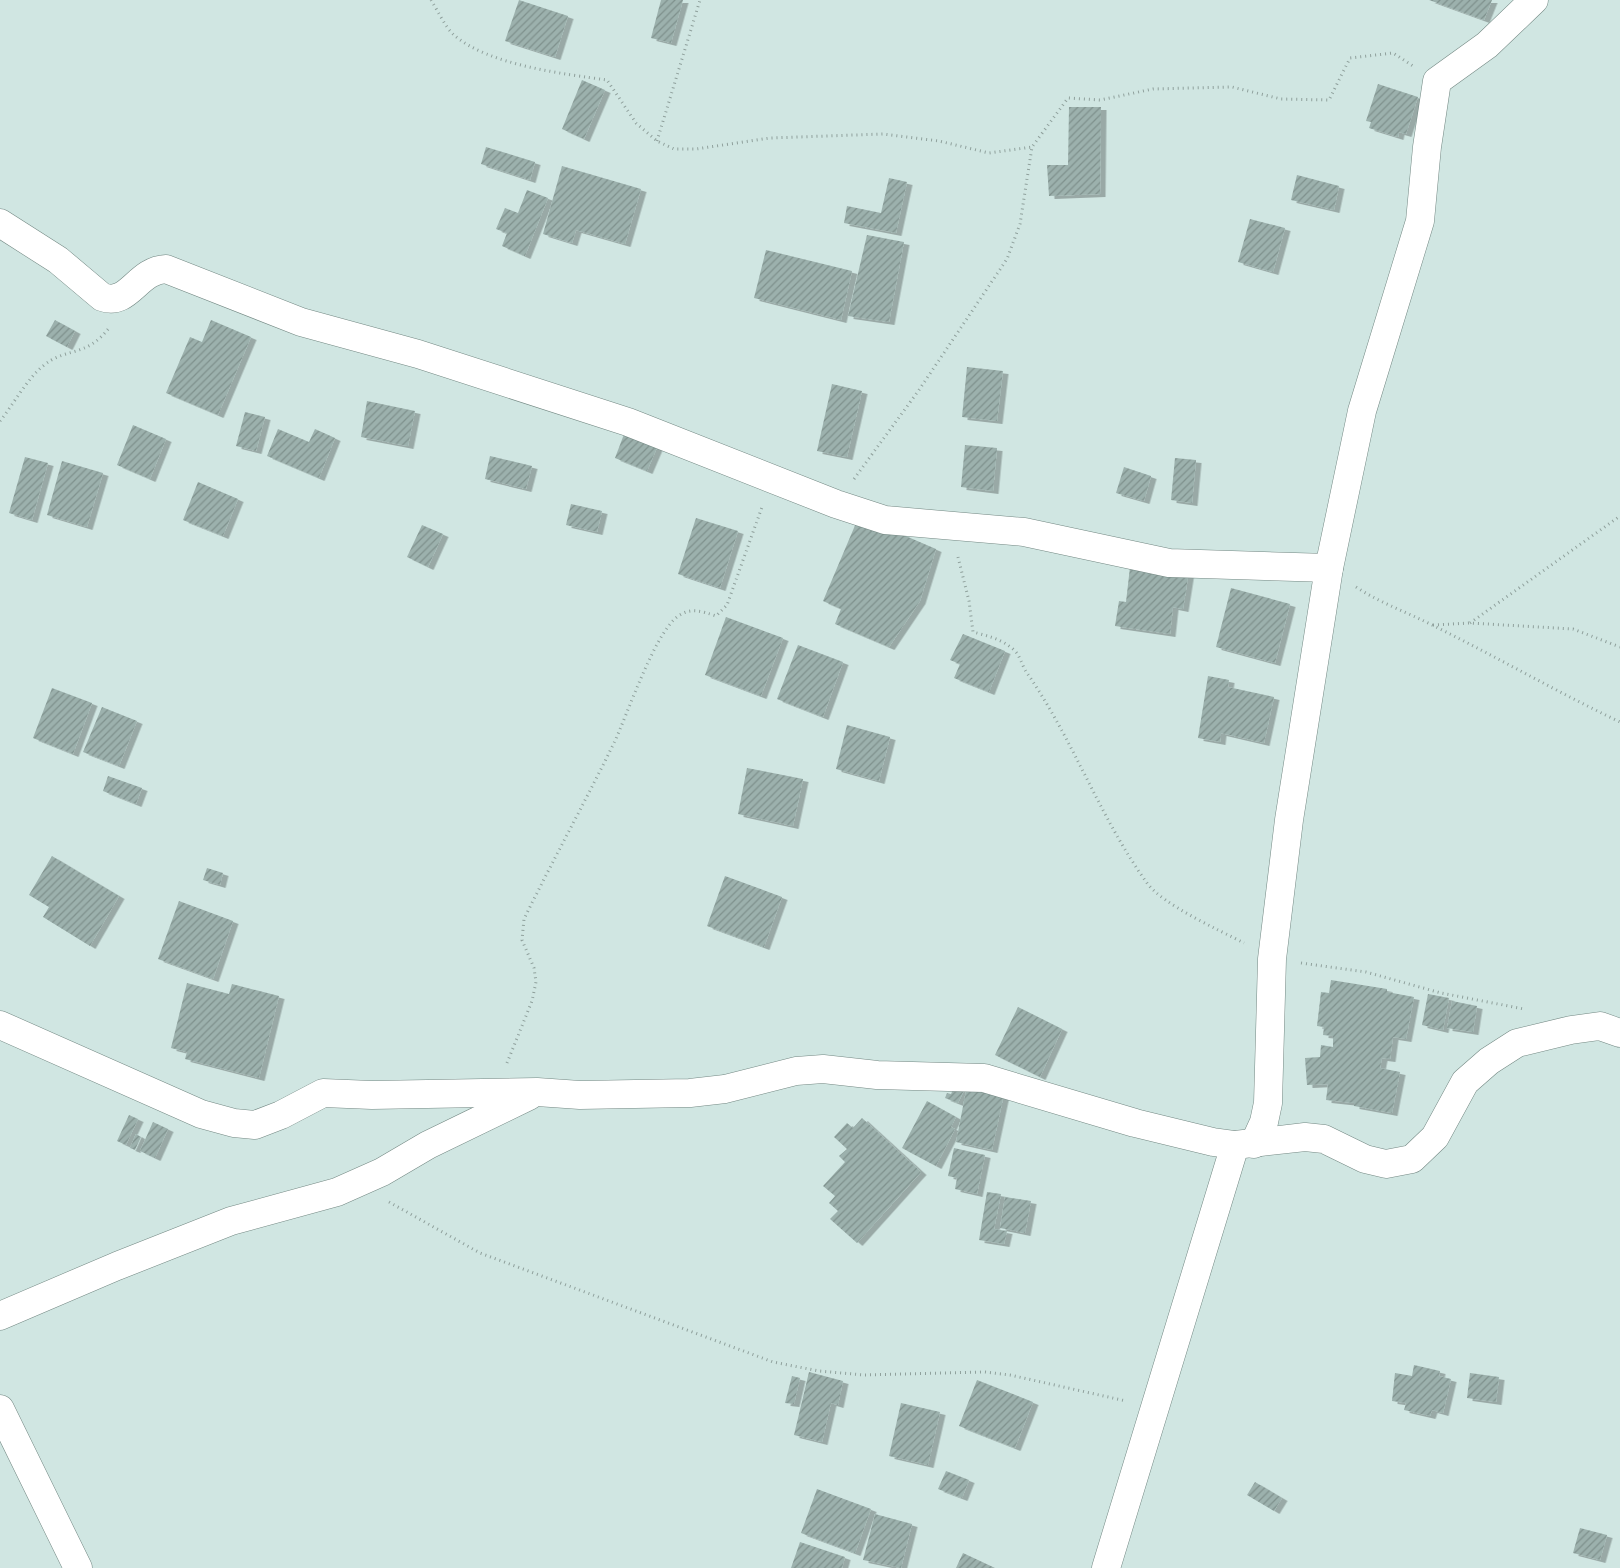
<svg xmlns="http://www.w3.org/2000/svg" width="1620" height="1568" viewBox="0 0 1620 1568" font-family="'PT Sans Narrow',sans-serif">
<defs>
<pattern id="building-hatch" width="6" height="6" patternUnits="userSpaceOnUse" patternTransform="scale(1.25)"><rect width="6" height="6" fill="#9cb1ad"/><path d="M-1 1l2-2M0 6l6-6M5 7l2-2" fill="none" stroke="#7f918d"/></pattern>
<filter id="shadow"><feDropShadow dx="5.5" dy="3" stdDeviation="0" flood-color="#0004"/></filter>
</defs>
<rect width="100%" height="100%" fill="#d0e6e2"/>
<g fill="url(#building-hatch)" filter="url(#shadow)">
<polygon points="519,0 568,16 555,57 505,41"/>
<polygon points="661,0 683,0 671,43 651,38"/>
<polygon points="1429,0 1492,0 1484,20"/>
<polygon points="582,80 605,90 584,139 562,129"/>
<polygon points="1378,84 1418,97 1406,134 1399,132 1398,137 1369,128 1371,122 1366,121"/>
<polygon points="1069,107 1101,107 1100,194 1049,196 1047,165 1068,165"/>
<polygon points="486,147 535,162 530,180 481,164"/>
<polygon points="562,166 641,189 625,244 576,230 572,243 543,234"/>
<polygon points="1297,175 1339,186 1334,210 1291,200"/>
<polygon points="889,178 907,182 896,233 844,223 847,206 881,213"/>
<polygon points="527,190 548,198 525,256 502,246 507,233 496,229 505,208 518,213"/>
<polygon points="1250,219 1285,228 1273,272 1238,262"/>
<polygon points="867,235 904,242 889,322 848,316"/>
<polygon points="766,250 852,271 841,320 754,298"/>
<polygon points="55,320 75,331 67,347 46,336"/>
<polygon points="211,320 251,337 218,415 166,393 190,337 202,342"/>
<polygon points="967,367 1003,371 997,421 962,417"/>
<polygon points="832,384 862,391 847,457 817,451"/>
<polygon points="367,401 415,411 408,446 361,437"/>
<polygon points="245,412 265,417 256,451 236,446"/>
<polygon points="133,425 166,439 150,479 117,465"/>
<polygon points="278,429 309,442 315,429 335,438 319,478 267,456"/>
<polygon points="626,429 659,443 647,471 615,458"/>
<polygon points="965,445 997,448 993,491 961,487"/>
<polygon points="490,456 532,466 526,489 485,479"/>
<polygon points="25,457 48,463 32,520 9,513"/>
<polygon points="1175,458 1196,460 1192,503 1171,500"/>
<polygon points="62,461 103,473 87,527 47,515"/>
<polygon points="1124,467 1151,476 1144,501 1116,493"/>
<polygon points="198,482 238,499 223,536 183,520"/>
<polygon points="571,504 602,511 597,532 566,525"/>
<polygon points="859,516 936,549 920,601 889,647 835,624 841,609 823,601"/>
<polygon points="696,518 738,531 720,588 678,574"/>
<polygon points="422,525 443,534 428,567 407,557"/>
<polygon points="1130,567 1189,571 1183,609 1173,607 1170,634 1115,626 1119,601 1126,602"/>
<polygon points="1231,588 1290,604 1275,663 1216,647"/>
<polygon points="726,617 783,638 761,696 705,675"/>
<polygon points="963,634 1005,651 989,692 954,678 960,664 950,660"/>
<polygon points="798,645 843,662 823,717 777,699"/>
<polygon points="1208,676 1229,680 1228,687 1274,697 1264,743 1221,733 1220,742 1198,738"/>
<polygon points="52,688 92,703 73,754 33,738"/>
<polygon points="102,707 137,721 119,766 83,752"/>
<polygon points="847,725 890,737 879,781 836,769"/>
<polygon points="747,768 803,779 793,826 738,814"/>
<polygon points="108,776 142,788 136,804 103,791"/>
<polygon points="52,856 119,896 90,946 43,917 49,907 29,895"/>
<polygon points="207,868 223,873 220,885 203,880"/>
<polygon points="725,876 782,897 764,947 707,926"/>
<polygon points="179,901 233,921 213,979 158,959"/>
<polygon points="1331,980 1387,989 1387,992 1414,997 1406,1039 1393,1037 1390,1059 1382,1058 1380,1068 1400,1072 1392,1113 1354,1106 1354,1103 1326,1100 1328,1084 1307,1085 1305,1058 1320,1057 1321,1045 1333,1047 1333,1036 1323,1035 1324,1027 1317,1026 1321,992 1329,993"/>
<polygon points="187,983 229,994 232,984 279,996 259,1078 185,1059 187,1052 171,1048"/>
<polygon points="1428,994 1449,998 1443,1030 1422,1025"/>
<polygon points="1452,1001 1477,1006 1473,1032 1447,1028"/>
<polygon points="1018,1007 1062,1029 1040,1077 995,1055"/>
<polygon points="956,1083 965,1088 958,1103 945,1098 947,1093 951,1094"/>
<polygon points="967,1086 1004,1094 992,1150 956,1142"/>
<polygon points="927,1101 956,1117 951,1127 955,1129 936,1166 902,1148"/>
<polygon points="129,1115 138,1119 126,1145 117,1141"/>
<polygon points="862,1118 921,1172 857,1243 830,1219 838,1211 829,1203 835,1196 823,1186 845,1162 839,1156 847,1149 834,1137 847,1123 853,1128"/>
<polygon points="153,1122 168,1129 155,1158 140,1151"/>
<polygon points="136,1134 141,1137 135,1150 130,1148"/>
<polygon points="954,1148 985,1155 977,1194 955,1189 957,1178 948,1176"/>
<polygon points="987,1192 1001,1194 994,1229 1007,1231 1004,1244 979,1240"/>
<polygon points="1005,1197 1031,1201 1025,1233 1000,1228"/>
<polygon points="1414,1365 1440,1371 1439,1376 1451,1379 1443,1413 1432,1410 1430,1416 1404,1410 1406,1403 1392,1401 1395,1373 1412,1376"/>
<polygon points="809,1372 843,1381 838,1405 831,1403 822,1442 794,1435"/>
<polygon points="1470,1373 1499,1377 1496,1402 1467,1398"/>
<polygon points="792,1376 800,1378 794,1404 785,1403"/>
<polygon points="977,1380 1033,1402 1015,1448 959,1426"/>
<polygon points="901,1403 940,1412 928,1465 889,1456"/>
<polygon points="946,1471 969,1480 962,1498 938,1489"/>
<polygon points="1255,1482 1282,1498 1274,1511 1247,1495"/>
<polygon points="817,1489 871,1509 855,1553 801,1533"/>
<polygon points="875,1514 912,1524 901,1568 863,1560"/>
<polygon points="1580,1528 1607,1535 1600,1560 1573,1553"/>
<polygon points="800,1542 845,1557 842,1568 791,1568"/>
<polygon points="963,1553 995,1568 956,1568"/>
</g>
<g fill="none" stroke-linecap="round" stroke-linejoin="round">
<defs>
<g id="minor">
<path d="M 0,223 L 58,260 L 102,297 C 129,307 137,270 166,269 L 301,322 L 418,354 L 628,422 L 836,504 L 885,520 L 1024,532 L 1169,563 L 1329,568"/>
<polyline points="0,1025 201,1114 234,1123 255,1125 281,1115 323,1093 372,1095 537,1092 580,1095 690,1093 725,1089 796,1071 823,1069 877,1075 984,1078 1135,1123 1213,1142 1235,1145 1305,1137 1324,1139 1365,1159 1386,1164 1412,1159 1435,1137 1465,1082 1489,1061 1517,1043 1571,1030 1600,1026 1620,1033"/>
<polyline points="1254,1144 1264,1122 1268,1103 1272,959 1289,820 1329,568 1362,411 1420,221 1427,147 1437,81 1487,45 1534,0"/>
<polyline points="0,1316 117,1266 231,1221 337,1192 382,1172 428,1145 529,1096"/>
<polyline points="0,1409 78,1568"/>
<polyline points="1106,1568 1235,1145"/>
</g>
</defs>
<use href="#minor" stroke="#738883" stroke-width="29"/>
<g stroke="#8fa09c" stroke-width="3" stroke-dasharray="1 4" stroke-linecap="butt">
<path d="M 431,0 C 438,11 445,27 454,35 C 488,65 564,74 607,80 L 636,123 L 657,141 L 674,149 L 696,149 L 770,138 L 883,134 L 939,141 L 989,153 L 1032,147"/>
<polyline points="657,141 700,0"/>
<path d="M 0,421 C 13,405 27,379 43,366 C 65,347 86,358 109,328"/>
<polyline points="854,479 919,390 1007,259 1020,224 1032,147 1068,98 1100,100 1153,89 1232,87 1281,99 1329,100 1350,58 1393,53 1413,66"/>
<path d="M 958,557 L 969,601 L 973,632 C 988,636 1002,639 1014,650 C 1020,655 1022,666 1027,673 C 1073,739 1100,818 1147,883 C 1163,905 1219,930 1244,943"/>
<path d="M 1356,587 C 1382,604 1407,612 1434,626 C 1497,657 1557,692 1620,722"/>
<polyline points="1470,623 1620,516"/>
<polyline points="1433,625 1470,623 1573,629 1620,647"/>
<polyline points="1301,963 1366,972 1441,993 1524,1009"/>
<path d="M 507,1063 L 532,1001 L 536,982 L 534,968 L 522,940 L 524,919 C 553,860 585,802 614,743 C 628,713 654,635 677,617 C 690,607 701,611 716,616 L 727,605 L 762,507"/>
<polyline points="389,1202 480,1253 773,1362 819,1371 864,1375 985,1372 1010,1375 1126,1401"/>
</g>
<use href="#minor" stroke="#fff" stroke-width="28"/>
</g>
</svg>
